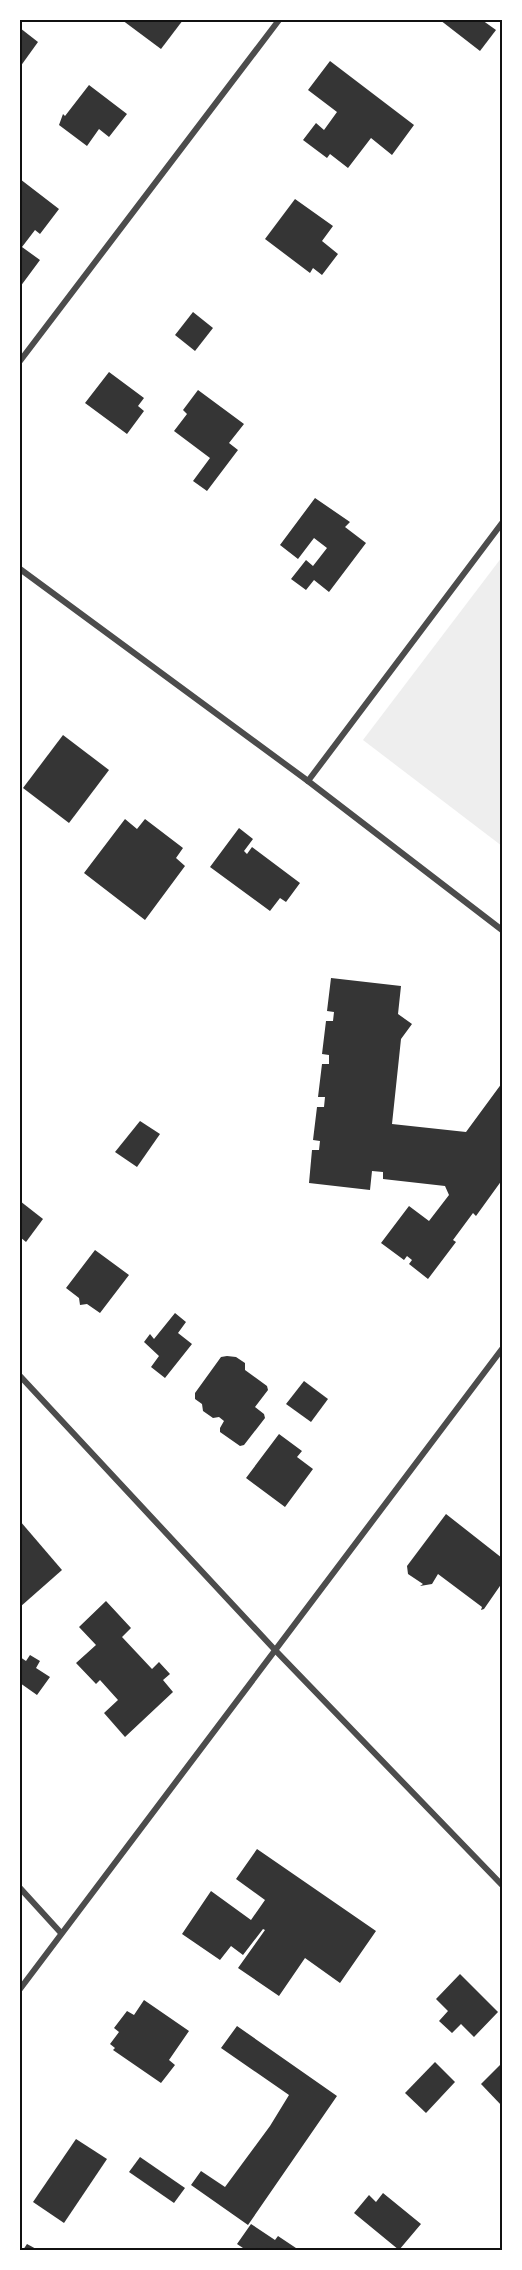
<svg xmlns="http://www.w3.org/2000/svg" width="522" height="2270" viewBox="0 0 522 2270" font-family="'PT Sans Narrow',sans-serif">
<rect width="100%" height="100%" fill="#fff"/>
<polygon fill="#eee" points="502,557 502,846 363,740"/>
<g fill="#353535">
<polygon points="122,20 183,20 161,49"/>
<polygon points="440,20 482,20 496,30 480,51"/>
<polygon points="20,28 38,42 20,67"/>
<polygon points="330,61 414,125 392,155 371,138 348,168 330,154 327,158 303,140 316,123 324,130 337,112 308,90"/>
<polygon points="89,85 127,114 109,137 99,129 87,146 59,125 63,114 65,116"/>
<polygon points="20,179 59,209 40,234 35,230 22,247 40,260 20,287"/>
<polygon points="295,199 333,226 322,241 338,254 322,275 313,268 310,273 265,239"/>
<polygon points="193,312 213,328 195,351 175,335"/>
<polygon points="109,372 144,398 138,406 144,411 127,434 85,403"/>
<polygon points="198,390 244,424 229,443 238,450 207,491 193,481 210,458 174,431 187,414 183,410"/>
<polygon points="315,498 350,522 345,527 366,543 329,592 314,580 306,590 291,579 306,560 313,566 327,548 314,538 298,559 280,545"/>
<polygon points="63,735 109,770 69,823 23,788"/>
<polygon points="125,819 137,829 145,819 183,848 176,858 185,866 145,920 84,873"/>
<polygon points="239,828 253,839 244,851 247,854 252,847 300,883 286,902 280,898 270,911 210,867"/>
<polygon points="331,978 401,986 398,1014 412,1024 401,1039 392,1124 466,1132 502,1083 502,1180 476,1216 473,1213 453,1240 456,1242 428,1279 409,1264 412,1260 407,1256 404,1260 381,1243 409,1206 429,1221 449,1195 445,1186 383,1179 383,1172 372,1171 370,1190 309,1183 312,1150 319,1150 320,1141 313,1140 317,1107 324,1107 325,1097 318,1097 322,1064 329,1064 329,1055 322,1054 326,1021 333,1021 334,1012 327,1011"/>
<polygon points="140,1121 160,1134 137,1167 115,1152"/>
<polygon points="20,1201 43,1219 26,1242 20,1237"/>
<polygon points="95,1250 129,1275 100,1313 87,1304 80,1305 79,1298 66,1288"/>
<polygon points="175,1313 186,1322 178,1333 192,1344 165,1378 151,1367 159,1356 144,1342 150,1334 154,1339"/>
<polygon points="227,1356 236,1357 245,1363 245,1370 267,1386 268,1390 255,1407 264,1414 265,1418 244,1445 240,1446 220,1432 220,1428 224,1421 219,1417 213,1418 203,1411 202,1404 195,1399 195,1393 221,1357"/>
<polygon points="304,1381 328,1399 311,1422 286,1404"/>
<polygon points="279,1434 302,1451 297,1457 313,1469 285,1507 246,1478"/>
<polygon points="446,1514 502,1558 502,1583 484,1609 481,1610 482,1607 438,1574 432,1584 420,1586 423,1584 408,1574 407,1566"/>
<polygon points="20,1521 62,1570 20,1607"/>
<polygon points="106,1601 131,1628 122,1637 152,1669 159,1662 170,1674 163,1680 173,1692 125,1737 104,1713 118,1700 100,1680 96,1684 76,1663 96,1645 79,1627"/>
<polygon points="30,1655 40,1661 36,1668 50,1677 37,1695 20,1683 20,1657 26,1661"/>
<polygon points="257,1849 376,1931 340,1983 305,1958 279,1996 238,1968 265,1930 263,1929 243,1955 231,1946 220,1960 182,1934 211,1891 251,1920 265,1900 236,1879"/>
<polygon points="460,1974 498,2012 474,2037 461,2024 452,2033 439,2021 448,2011 436,1999"/>
<polygon points="144,2000 189,2031 169,2060 175,2065 161,2083 113,2050 115,2048 110,2044 119,2032 114,2028 127,2011 134,2015"/>
<polygon points="237,2026 337,2096 248,2225 191,2185 201,2171 225,2187 270,2126 289,2095 221,2048"/>
<polygon points="435,2062 455,2082 426,2113 405,2093"/>
<polygon points="502,2063 502,2106 481,2084"/>
<polygon points="76,2139 107,2159 64,2223 33,2202"/>
<polygon points="140,2157 185,2188 174,2203 129,2172"/>
<polygon points="383,2193 421,2224 399,2250 354,2213 369,2195 376,2202"/>
<polygon points="251,2224 275,2240 278,2236 299,2250 246,2250 237,2244"/>
<polygon points="27,2244 38,2250 23,2250"/>
</g>
<g fill="none" stroke-linecap="round" stroke-linejoin="round">
<g stroke="#4c4c4c" stroke-width="6">
<polyline points="20,361 279,20"/>
<polyline points="20,569 308,781 502,930"/>
<polyline points="308,781 502,523"/>
<polyline points="20,1376 275,1650 502,1885"/>
<polyline points="20,1888 61,1933"/>
<polyline points="20,1989 502,1349"/>
</g>
</g>
<rect width="522" height="2270" fill="none" stroke="#ffffff" stroke-width="42"/>
<rect x="21" y="21" width="480" height="2228" fill="none" stroke="#111" stroke-width="2"/>
</svg>
